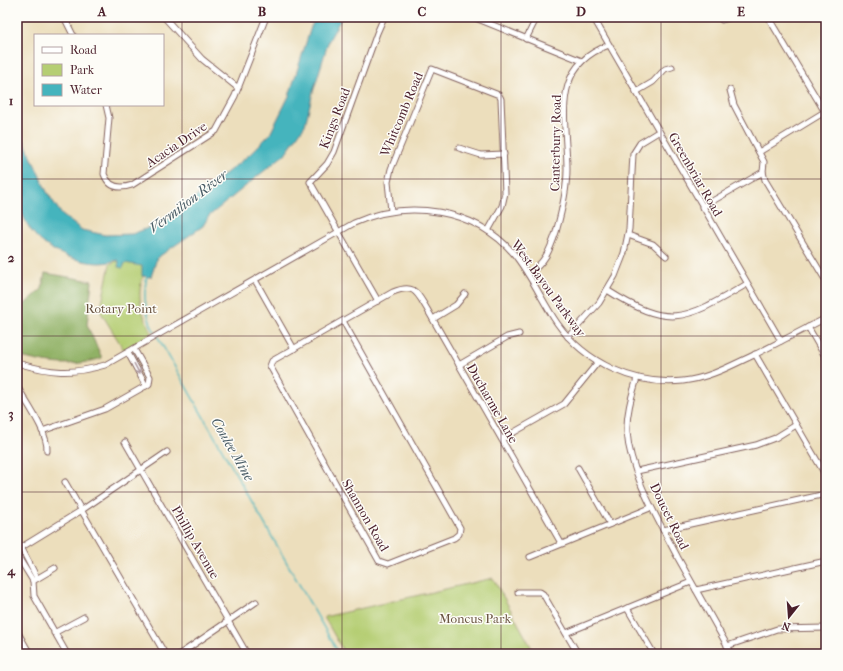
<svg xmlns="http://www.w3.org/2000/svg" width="843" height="671" viewBox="0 0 843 671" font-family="'IM FELL French Canon',serif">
<rect width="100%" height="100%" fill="#fdfcf7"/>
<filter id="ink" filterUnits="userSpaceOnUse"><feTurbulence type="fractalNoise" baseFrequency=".025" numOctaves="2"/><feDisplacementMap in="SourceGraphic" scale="8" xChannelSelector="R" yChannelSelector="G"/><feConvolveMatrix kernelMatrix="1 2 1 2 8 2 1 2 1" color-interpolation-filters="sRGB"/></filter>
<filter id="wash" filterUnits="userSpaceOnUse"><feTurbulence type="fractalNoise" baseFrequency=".012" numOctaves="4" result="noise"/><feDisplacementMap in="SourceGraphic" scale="16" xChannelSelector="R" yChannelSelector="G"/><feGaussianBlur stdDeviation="0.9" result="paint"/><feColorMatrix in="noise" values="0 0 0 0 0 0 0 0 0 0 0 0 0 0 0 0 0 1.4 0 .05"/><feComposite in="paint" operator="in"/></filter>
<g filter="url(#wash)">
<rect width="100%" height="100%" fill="#ecdebc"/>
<g fill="#b5ce73" stroke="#80764f">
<path d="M 117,261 L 143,265 L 145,272 C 135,293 141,313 152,333 L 124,350 L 100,311 L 110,264 Z"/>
<polygon points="493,578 535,654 345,654 324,617"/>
</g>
<path fill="#90b165" stroke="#6d6848" d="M 45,273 L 92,281 L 87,325 L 102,358 C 70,368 49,364 17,356 L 17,311 L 42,289 Z"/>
<path fill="#44b4bd" stroke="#476a74" d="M 316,17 L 342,17 L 329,40 L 313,92 L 305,125 L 285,154 L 209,216 L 203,226 L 157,258 L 151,277 L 142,276 L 142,266 L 125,263 L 123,268 L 118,267 L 119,261 L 117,260 C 100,266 83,262 66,256 C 6,232 17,178 17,125 L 47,192 L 62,215 L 82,230 L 105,235 L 132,234 L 164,222 L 249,155 L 270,134 L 289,96 L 311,27 Z"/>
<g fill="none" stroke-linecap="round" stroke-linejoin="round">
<path stroke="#44b4bd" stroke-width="1.5" d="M 147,275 C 143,295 145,309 152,327 L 339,654"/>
</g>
</g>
<g filter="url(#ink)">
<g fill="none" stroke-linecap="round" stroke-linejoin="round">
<defs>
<g id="minor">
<polyline points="64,17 73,35"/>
<polyline points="164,17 202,59 238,88"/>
<polyline points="473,17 582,61"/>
<polyline points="593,17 781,341"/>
<polyline points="768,17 826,114"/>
<polyline points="722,20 732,17"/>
<polyline points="526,39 537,17"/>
<polyline points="730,90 734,105 764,162 763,172 765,180 826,281"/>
<polyline points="636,92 653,82 665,69 672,67"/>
<path d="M 106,105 L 109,118 L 104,174 C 109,188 120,189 132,185 L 216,131 L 235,96 L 266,17"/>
<polyline points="459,148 481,155 504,154"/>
<polyline points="759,152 826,111"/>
<polyline points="702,207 763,172"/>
<polyline points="391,211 388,182 391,169 432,69 499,95 501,99 505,193 502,206 488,231"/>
<polyline points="628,235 653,244 666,256"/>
<path d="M 528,274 C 545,263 550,250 556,232 C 562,211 567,191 567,169 C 567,120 549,67 609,45"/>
<polyline points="255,280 294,349"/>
<path d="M 607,290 C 671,331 686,319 747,284"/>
<polyline points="378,301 310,182 327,164 334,152 377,33 384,17"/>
<polyline points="433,319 456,305 465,294"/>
<path d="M 343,321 L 460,528 L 459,534 L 454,538 L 388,564 L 379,561 L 270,366 L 272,361 L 393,292 C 415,283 417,293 427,309 L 561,543"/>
<polyline points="808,327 826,358"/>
<polyline points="568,337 599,303 615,276 624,253 629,229 633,154 640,143 658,132"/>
<polyline points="128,353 146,386"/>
<polyline points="755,354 826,476"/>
<path d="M 17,363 C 51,373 71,375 105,365 L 354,223 C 407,199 475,208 514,254 C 531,275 542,301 557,323 C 585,363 635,386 683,381 C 710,378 732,365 756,354 C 779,342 803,330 826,318"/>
<polyline points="459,365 507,337 519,334"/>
<path d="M 637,378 C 632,395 626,414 627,432 C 630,474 659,521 678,558 C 696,590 714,622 732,654"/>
<path d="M 17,386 C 27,404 48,432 47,451"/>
<polyline points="42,431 105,409 149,384 150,377 134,349"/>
<polyline points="502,439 564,404 598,362"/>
<polyline points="125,442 247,654"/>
<polyline points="578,468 610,524"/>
<polyline points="637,471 756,445 775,438 796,425"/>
<polyline points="65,482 165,654"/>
<polyline points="663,530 826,494"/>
<polyline points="21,547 37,578"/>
<polyline points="17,550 82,510 167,452"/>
<polyline points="17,555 33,581"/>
<polyline points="530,557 650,508"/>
<polyline points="55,568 33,581 34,596 67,654"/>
<polyline points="696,590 826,561"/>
<polyline points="518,592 540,592 543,594 578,654"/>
<polyline points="627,608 654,654"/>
<polyline points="17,631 30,654"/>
<polyline points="54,633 84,617"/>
<polyline points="566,633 691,582"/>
<polyline points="727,646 777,629 826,628"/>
<polyline points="180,654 256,602"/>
</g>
</defs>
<use href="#minor" stroke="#83625e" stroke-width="7"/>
<use href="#minor" stroke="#fff" stroke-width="5"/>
</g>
<defs><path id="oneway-shaft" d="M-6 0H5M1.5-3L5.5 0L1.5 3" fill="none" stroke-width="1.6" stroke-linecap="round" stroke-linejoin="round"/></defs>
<use stroke="#ae9aa0" href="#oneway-shaft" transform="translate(137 369) rotate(62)"/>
</g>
<path fill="none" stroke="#4a1f2b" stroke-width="1" stroke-opacity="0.55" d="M 182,17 L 182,654M 342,17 L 342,654M 501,17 L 501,654M 661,17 L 661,654M 17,179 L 826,179M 17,336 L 826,336M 17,492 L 826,492"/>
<g text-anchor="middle" stroke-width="3" stroke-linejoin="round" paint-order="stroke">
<g font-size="13" fill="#4a1f2b" stroke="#fdfcf7">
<text transform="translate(401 114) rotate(-67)" y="5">Whitcomb Road</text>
<text transform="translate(334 118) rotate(-69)" y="5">Kings Road</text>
<text transform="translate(555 143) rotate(-89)" y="5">Canterbury Road</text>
<text transform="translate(176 144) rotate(-34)" y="5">Acacia Drive</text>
<text transform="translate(696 174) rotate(60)" y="5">Greenbriar Road</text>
<text transform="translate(549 288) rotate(54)" y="5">West Bayou Parkway</text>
<text transform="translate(493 403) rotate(60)" y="5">Ducharme Lane</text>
<text transform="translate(366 515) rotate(60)" y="5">Shannon Road</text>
<text transform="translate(670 516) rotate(64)" y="5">Doucet Road</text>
<text transform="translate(196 542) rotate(60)" y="5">Phillip Avenue</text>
</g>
<g font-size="13" fill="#6a5441" stroke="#fdfcf7">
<text x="121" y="313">Rotary Point</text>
<text x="475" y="623">Moncus Park</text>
</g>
<g font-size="14" font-style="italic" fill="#485b65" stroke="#fdfcf7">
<text transform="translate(188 201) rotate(-37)" y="5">Vermilion River</text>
<text transform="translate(233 449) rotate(60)" y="5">Coulee Mine</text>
</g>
</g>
<rect width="843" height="671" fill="none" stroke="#fdfcf7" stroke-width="44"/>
<rect x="34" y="34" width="130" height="72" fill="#fdfcf7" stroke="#b5a4a5"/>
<rect x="42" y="47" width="20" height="6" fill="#ffffff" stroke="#b5a4a5"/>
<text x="70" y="54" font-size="12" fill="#4a1f2b">Road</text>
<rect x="42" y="64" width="20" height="12" fill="#b5ce73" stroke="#b5a4a5"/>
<text x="70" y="74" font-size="12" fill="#4a1f2b">Park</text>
<rect x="42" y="84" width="20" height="12" fill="#44b4bd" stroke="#b5a4a5"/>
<text x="70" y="94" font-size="12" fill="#4a1f2b">Water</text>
<g transform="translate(789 617) rotate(197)" stroke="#fdfcf7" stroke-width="3" paint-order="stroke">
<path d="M0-3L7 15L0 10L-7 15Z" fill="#4a1f2b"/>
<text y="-6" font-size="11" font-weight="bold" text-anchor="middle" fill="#4a1f2b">N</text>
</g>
<rect x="22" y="22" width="799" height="627" fill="none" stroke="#4a1f2b" stroke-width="1.5"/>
<g font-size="13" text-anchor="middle" font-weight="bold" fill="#4a1f2b">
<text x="102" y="16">A</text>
<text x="262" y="16">B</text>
<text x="422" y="16">C</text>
<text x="581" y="16">D</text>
<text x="741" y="16">E</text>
<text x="11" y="105">1</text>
<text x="11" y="262">2</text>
<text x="11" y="418">3</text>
<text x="11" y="575">4</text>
</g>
</svg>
